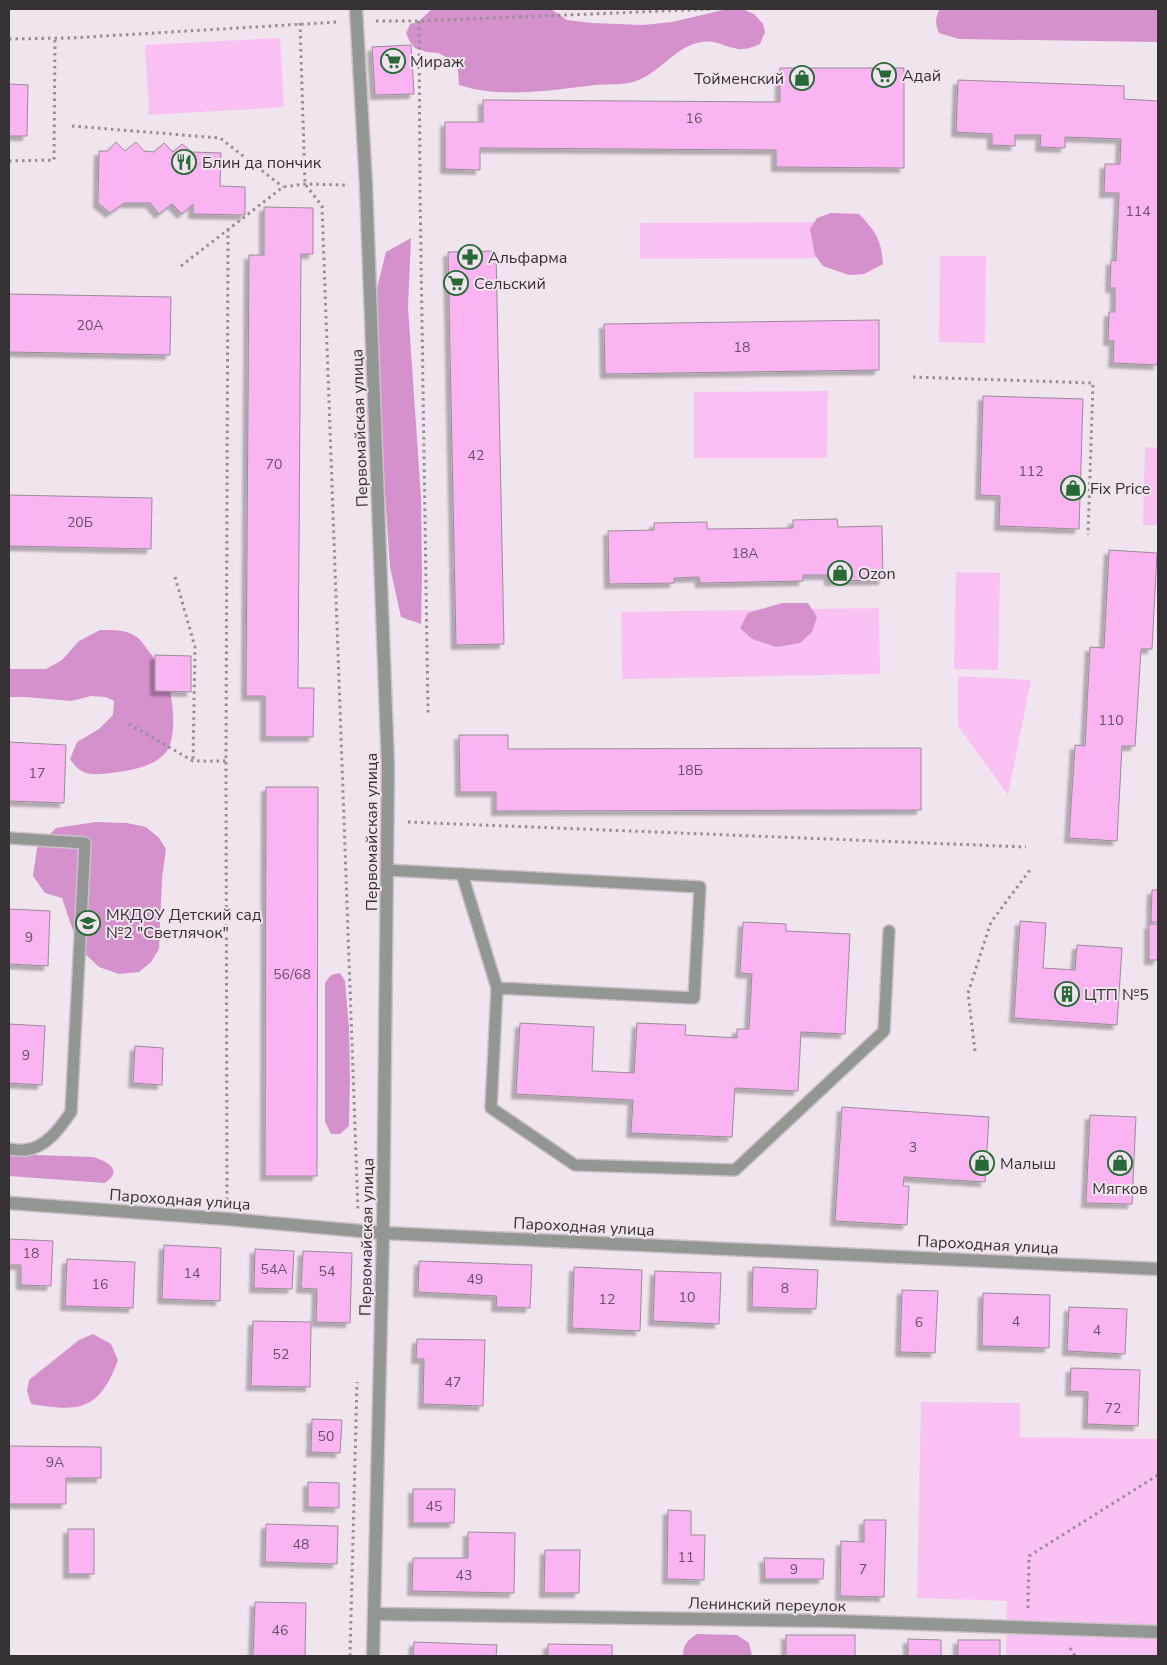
<svg xmlns="http://www.w3.org/2000/svg" width="1167" height="1665" viewBox="0 0 1167 1665" font-family="'Nunito Sans',sans-serif">
<defs>
<filter id="shadow"><feDropShadow dx="-4.5" dy="4.5" stdDeviation="1" flood-color="#0004"/></filter>
</defs>
<rect width="100%" height="100%" fill="#f0e4ee"/>
<g fill="#f9c2f2">
<polygon points="280,38 284,107 149,115 145,45"/>
<polygon points="853,222 853,258 640,259 640,223"/>
<polygon points="940,256 986,256 985,343 939,342"/>
<polygon points="828,391 827,458 694,458 694,392"/>
<polygon points="1145,447 1158,448 1158,525 1143,525"/>
<polygon points="956,572 1000,573 998,670 954,669"/>
<polygon points="879,608 880,674 622,679 621,612"/>
<polygon points="958,676 1031,680 1008,795 958,726"/>
<polygon points="921,1402 1020,1403 1020,1437 1158,1439 1158,1656 1006,1656 1007,1601 917,1598"/>
</g>
<g fill="#d491cc">
<path d="M 432,9 L 551,9 L 567,20 L 592,23 L 643,25 L 672,22 L 723,10 L 742,9 L 754,14 L 763,24 L 765,32 L 760,44 C 753,47 745,50 738,49 C 723,46 712,38 697,43 C 674,49 659,73 636,81 C 626,85 607,84 595,85 C 550,90 503,99 459,85 L 458,71 L 454,61 L 438,53 L 427,52 L 415,48 L 410,42 L 406,33 L 410,24 L 418,22 Z"/>
<path d="M 940,9 L 1158,9 L 1158,42 L 959,39 L 939,33 C 935,24 935,17 940,9 Z"/>
<path d="M 831,213 L 859,214 C 876,232 881,239 883,264 L 864,274 L 849,275 L 823,266 L 815,255 L 810,229 L 817,218 Z"/>
<polygon points="411,238 408,307 421,498 422,575 421,624 401,617 390,567 385,494 381,408 377,288 386,252"/>
<polygon points="782,603 808,603 817,617 812,632 800,643 776,647 752,639 740,628 748,613"/>
<path d="M 100,630 C 113,630 125,629 137,637 C 141,640 144,645 147,649 C 153,657 162,667 166,677 C 173,694 177,732 168,749 C 158,767 128,771 110,773 C 91,775 81,776 70,759 L 77,742 L 99,729 L 113,715 L 114,701 L 106,697 L 91,696 L 71,701 L 26,697 L 9,697 L 9,669 L 46,669 L 62,660 L 79,641 Z"/>
<polygon points="96,822 127,823 146,827 159,838 166,849 162,878 159,949 151,962 139,972 119,974 99,967 79,948 62,898 45,893 33,876 37,848 56,828"/>
<polygon points="340,973 345,981 349,1028 350,1078 349,1126 340,1134 331,1134 325,1122 325,983 331,975"/>
<path d="M 9,1154 L 93,1157 C 107,1161 124,1170 105,1183 L 9,1176 Z"/>
<path d="M 93,1334 L 111,1344 L 118,1360 C 99,1411 80,1412 31,1404 L 27,1391 L 29,1380 L 79,1340 Z"/>
<path d="M 697,1634 L 737,1635 L 749,1643 L 752,1656 L 683,1656 C 683,1645 687,1640 697,1634 Z"/>
</g>
<g fill="#fab4f2" stroke="#988d97" filter="url(#shadow)">
<polygon points="411,45 414,94 375,95 372,47"/>
<polygon points="780,68 904,68 904,168 776,167 776,150 480,148 480,170 445,169 445,122 483,122 483,100 780,102"/>
<polygon points="958,80 1124,86 1124,99 1158,101 1158,365 1113,363 1114,341 1108,341 1109,312 1115,312 1115,288 1110,288 1111,260 1116,261 1119,193 1104,193 1105,164 1120,164 1121,139 1065,137 1065,148 1040,147 1041,135 1015,135 1015,146 992,145 992,134 956,132"/>
<polygon points="9,84 28,85 27,136 9,136"/>
<polygon points="116,142 125,151 136,142 144,151 154,152 164,143 173,152 182,144 192,152 221,153 220,186 245,187 245,215 193,214 193,204 182,214 172,204 159,214 150,203 124,203 110,213 98,203 99,151 108,151"/>
<polygon points="264,207 313,208 313,254 301,254 298,688 314,688 313,737 265,737 265,696 246,696 249,255 264,255"/>
<polygon points="496,251 504,644 456,645 448,252"/>
<polygon points="9,294 171,297 170,355 9,352"/>
<polygon points="879,320 879,370 605,374 604,324"/>
<polygon points="983,396 1083,399 1079,529 999,526 1000,496 980,495"/>
<polygon points="9,495 152,498 151,549 9,546"/>
<polygon points="837,519 838,527 882,526 883,580 829,581 829,575 803,575 803,581 700,583 699,577 674,578 674,583 609,584 608,531 654,530 654,523 707,522 707,529 793,528 793,520"/>
<polygon points="1109,550 1157,553 1152,649 1141,649 1135,746 1122,746 1117,841 1069,838 1075,745 1085,746 1090,647 1104,648"/>
<polygon points="155,655 191,656 191,692 155,691"/>
<polygon points="459,735 508,735 508,749 921,748 921,810 496,811 496,792 460,792"/>
<polygon points="9,742 66,745 64,803 9,801"/>
<polygon points="266,787 318,787 317,1176 265,1176"/>
<polygon points="1152,890 1158,890 1158,922 1151,922"/>
<polygon points="9,909 50,911 48,966 9,964"/>
<polygon points="1020,921 1046,923 1043,968 1075,970 1077,945 1122,948 1117,1025 1014,1018"/>
<polygon points="743,922 786,924 786,931 850,934 845,1034 801,1032 798,1091 735,1088 732,1137 631,1133 633,1100 516,1094 520,1023 594,1027 592,1071 634,1073 637,1023 686,1025 685,1035 737,1038 737,1029 749,1029 752,974 740,973"/>
<rect x="1149" y="924" width="9" height="36"/>
<polygon points="9,1024 45,1026 42,1085 9,1083"/>
<polygon points="135,1046 163,1048 162,1085 133,1083"/>
<polygon points="842,1107 989,1117 985,1182 904,1177 903,1186 909,1186 907,1225 835,1221"/>
<polygon points="1090,1115 1136,1117 1132,1204 1086,1203"/>
<polygon points="9,1239 53,1241 51,1286 21,1285 21,1265 9,1265"/>
<polygon points="164,1245 221,1248 220,1301 162,1299"/>
<polygon points="255,1249 294,1251 292,1289 254,1288"/>
<polygon points="303,1251 352,1253 350,1323 316,1322 317,1289 301,1288"/>
<polygon points="67,1259 135,1262 133,1308 65,1306"/>
<polygon points="419,1261 532,1265 530,1308 496,1307 497,1296 418,1292"/>
<polygon points="574,1267 642,1270 640,1331 572,1328"/>
<polygon points="753,1267 818,1270 816,1309 752,1307"/>
<polygon points="655,1271 721,1273 719,1324 653,1321"/>
<polygon points="902,1290 938,1291 935,1353 900,1352"/>
<polygon points="983,1293 1050,1295 1049,1348 982,1346"/>
<polygon points="1069,1307 1127,1309 1125,1354 1067,1351"/>
<polygon points="253,1321 311,1322 310,1387 251,1386"/>
<polygon points="417,1339 485,1340 483,1406 423,1404 424,1359 416,1359"/>
<polygon points="1071,1368 1140,1370 1138,1426 1087,1424 1088,1392 1070,1391"/>
<polygon points="312,1419 342,1420 340,1453 311,1452"/>
<polygon points="9,1446 101,1447 101,1478 66,1478 66,1504 9,1504"/>
<polygon points="308,1482 339,1483 339,1508 308,1507"/>
<polygon points="413,1489 455,1489 454,1523 413,1523"/>
<polygon points="668,1510 691,1511 691,1535 705,1535 704,1580 667,1579"/>
<polygon points="864,1520 886,1520 884,1597 840,1596 841,1541 864,1542"/>
<polygon points="266,1524 338,1526 337,1564 265,1562"/>
<rect x="68" y="1529" width="26" height="45"/>
<polygon points="468,1532 515,1533 514,1593 412,1591 413,1558 468,1558"/>
<polygon points="545,1550 580,1550 579,1593 544,1593"/>
<polygon points="764,1558 824,1559 823,1579 765,1579"/>
<polygon points="255,1602 306,1603 305,1656 253,1656"/>
<rect x="786" y="1635" width="69" height="21"/>
<polygon points="908,1639 941,1640 941,1656 908,1656"/>
<rect x="958" y="1640" width="42" height="16"/>
<polygon points="414,1642 497,1645 496,1656 413,1656"/>
<polygon points="548,1644 612,1645 612,1656 548,1656"/>
</g>
<g fill="none" stroke-linecap="round" stroke-linejoin="round">
<defs>
<g id="lane">
<path d="M 9,838 L 85,843 L 71,1112 C 60,1128 46,1148 25,1150 C 20,1151 14,1149 9,1149"/>
<polyline points="387,870 700,887 694,998 497,988 491,1108 575,1165 735,1170 884,1031 889,931"/>
<polyline points="462,874 497,988"/>
</g>
<g id="street">
<polyline points="356,9 366,186 388,767 383,1233 373,1656"/>
<polyline points="9,1203 227,1219 383,1233 1158,1269"/>
<polyline points="374,1614 836,1621 1158,1632"/>
</g>
</defs>
<use href="#lane" stroke="#cbc0c9" stroke-width="14"/>
<use href="#street" stroke="#cbc0c9" stroke-width="15"/>
<g stroke="#968e95" stroke-width="3" stroke-dasharray="2.5 4" stroke-linecap="butt">
<polyline points="376,21 419,21 712,9"/>
<polyline points="419,21 420,191 428,713"/>
<polyline points="300,23 305,184 322,206 358,1211"/>
<polyline points="9,39 71,38 338,22"/>
<polyline points="72,126 220,138 283,187"/>
<polyline points="9,161 54,160 55,38"/>
<polyline points="181,266 283,187 305,184 346,185"/>
<polyline points="913,377 1093,383 1088,535"/>
<polyline points="175,577 195,647 193,761"/>
<polyline points="129,724 193,761 226,761"/>
<polyline points="408,822 1026,847"/>
<polyline points="975,1051 968,993 991,922 1030,870"/>
<polyline points="227,1200 226,761 228,230"/>
<polyline points="1028,1608 1029,1556 1158,1475"/>
<polyline points="1070,1648 1075,1656"/>
<polyline points="350,1656 357,1382"/>
</g>
<use href="#lane" stroke="#939793" stroke-width="11"/>
<use href="#street" stroke="#939793" stroke-width="12"/>
</g>
<defs>
<symbol id="supermarket-ring" viewBox="-11 -11 22 22"><circle r="9.5" fill="#f0e4ee" stroke="#276a35" stroke-width="1.5"/><path d="M-6-5.5h2.5l.6 2H6L4.5 2H-2.5L-4.4-4H-6ZM-1.5 3.2a1.3 1.3 0 1 0 .1 0ZM3 3.2a1.3 1.3 0 1 0 .1 0Z" fill="#276a35"/></symbol>
<symbol id="shop-ring" viewBox="-11 -11 22 22"><circle r="9.5" fill="#f0e4ee" stroke="#276a35" stroke-width="1.5"/><path d="M-5-2.5h2.3a2.7 3.5 0 0 1 5.4 0H5L5.5 6h-11ZM-1.5-2.5h3a1.5 2.3 0 0 0-3 0Z" fill="#276a35"/></symbol>
<symbol id="restaurant-ring" viewBox="-11 -11 22 22"><circle r="9.5" fill="#f0e4ee" stroke="#276a35" stroke-width="1.5"/><path d="M-5-6h1v4h1v-4h1v4h1v-4h1v5L-1.5 .5V6h-2V.5L-5-1ZM5-6V6H3V1.5H1.5Q1.5-4 5-6Z" fill="#276a35"/></symbol>
<symbol id="pharmacy-ring" viewBox="-11 -11 22 22"><circle r="9.5" fill="#f0e4ee" stroke="#276a35" stroke-width="1.5"/><path d="M-2-6h4v4h4v4h-4v4h-4v-4h-4v-4h4Z" fill="#276a35"/></symbol>
<symbol id="school-ring" viewBox="-11 -11 22 22"><circle r="9.5" fill="#f0e4ee" stroke="#276a35" stroke-width="1.5"/><path d="M0-5L7-2L0 1L-7-2ZM-4 1L0 2.5L4 1V4Q0 6-4 4Z" fill="#276a35"/></symbol>
<symbol id="building-ring" viewBox="-11 -11 22 22"><circle r="9.5" fill="#f0e4ee" stroke="#276a35" stroke-width="1.5"/><path d="M-4-6H4V6H1V3H-1V6H-4ZM-2.5-4.3h1.7v1.8h-1.7ZM.8-4.3h1.7v1.8H.8ZM-2.5-1h1.7V.8h-1.7ZM.8-1h1.7V.8H.8Z" fill="#276a35"/></symbol>
</defs>
<g fill-rule="evenodd">
<use href="#supermarket-ring" x="379" y="47" width="28" height="28"/>
<use href="#supermarket-ring" x="870" y="61" width="28" height="28"/>
<use href="#shop-ring" x="788" y="64" width="28" height="28"/>
<use href="#restaurant-ring" x="170" y="148" width="28" height="28"/>
<use href="#pharmacy-ring" x="456" y="243" width="28" height="28"/>
<use href="#supermarket-ring" x="442" y="269" width="28" height="28"/>
<use href="#shop-ring" x="1059" y="474" width="28" height="28"/>
<use href="#shop-ring" x="826" y="559" width="28" height="28"/>
<use href="#school-ring" x="74" y="909" width="28" height="28"/>
<use href="#building-ring" x="1053" y="980" width="28" height="28"/>
<use href="#shop-ring" x="968" y="1149" width="28" height="28"/>
<use href="#shop-ring" x="1106" y="1149" width="28" height="28"/>
</g>
<g text-anchor="middle" stroke-width="4" stroke-linejoin="round" paint-order="stroke">
<g font-size="14" fill="#665264">
<text x="694" y="123">16</text>
<text x="1138" y="216">114</text>
<text x="90" y="330">20А</text>
<text x="742" y="352">18</text>
<text x="476" y="460">42</text>
<text x="274" y="469">70</text>
<text x="1031" y="476">112</text>
<text x="80" y="527">20Б</text>
<text x="745" y="558">18А</text>
<text x="1111" y="725">110</text>
<text x="690" y="775">18Б</text>
<text x="37" y="778">17</text>
<text x="29" y="942">9</text>
<text x="292" y="979">56/68</text>
<text x="26" y="1060">9</text>
<text x="913" y="1152">3</text>
<text x="31" y="1258">18</text>
<text x="274" y="1274">54А</text>
<text x="327" y="1276">54</text>
<text x="192" y="1278">14</text>
<text x="475" y="1284">49</text>
<text x="100" y="1289">16</text>
<text x="785" y="1293">8</text>
<text x="687" y="1302">10</text>
<text x="607" y="1304">12</text>
<text x="1016" y="1326">4</text>
<text x="919" y="1327">6</text>
<text x="1097" y="1335">4</text>
<text x="281" y="1359">52</text>
<text x="453" y="1387">47</text>
<text x="1113" y="1413">72</text>
<text x="326" y="1441">50</text>
<text x="55" y="1467">9А</text>
<text x="434" y="1511">45</text>
<text x="301" y="1549">48</text>
<text x="686" y="1562">11</text>
<text x="794" y="1574">9</text>
<text x="863" y="1574">7</text>
<text x="464" y="1580">43</text>
<text x="280" y="1635">46</text>
</g>
<g font-size="16" fill="#353135" stroke="#f0e4ee" text-anchor="start">
<text x="410" y="67">Мираж</text>
<text x="902" y="81">Адай</text>
<text x="784" y="84" text-anchor="end">Тойменский</text>
<text x="202" y="168">Блин да пончик</text>
<text x="488" y="263">Альфарма</text>
<text x="474" y="289">Сельский</text>
<text x="1090" y="494">Fix Price</text>
<text x="858" y="579">Ozon</text>
<text x="106" y="920">МКДОУ Детский сад<tspan x="106" dy="18">№2 "Светлячок"</tspan></text>
<text x="1084" y="1000">ЦТП №5</text>
<text x="1000" y="1169">Малыш</text>
<text x="1120" y="1194" text-anchor="middle">Мягков</text>
</g>
<g font-size="16" fill="#353135" stroke="#f0e4ee">
<text transform="translate(359 428) rotate(-92)" y="6">Первомайская улица</text>
<text transform="translate(371 832) rotate(-90)" y="6">Первомайская улица</text>
<text transform="translate(180 1199) rotate(4)" y="6">Пароходная улица</text>
<text transform="translate(584 1226) rotate(3)" y="6">Пароходная улица</text>
<text transform="translate(366 1237) rotate(-89)" y="6">Первомайская улица</text>
<text transform="translate(988 1244) rotate(3)" y="6">Пароходная улица</text>
<text transform="translate(767 1604) rotate(1)" y="6">Ленинский переулок</text>
</g>
</g>
<rect width="1167" height="1665" fill="none" stroke="#353135" stroke-width="20"/>
</svg>
